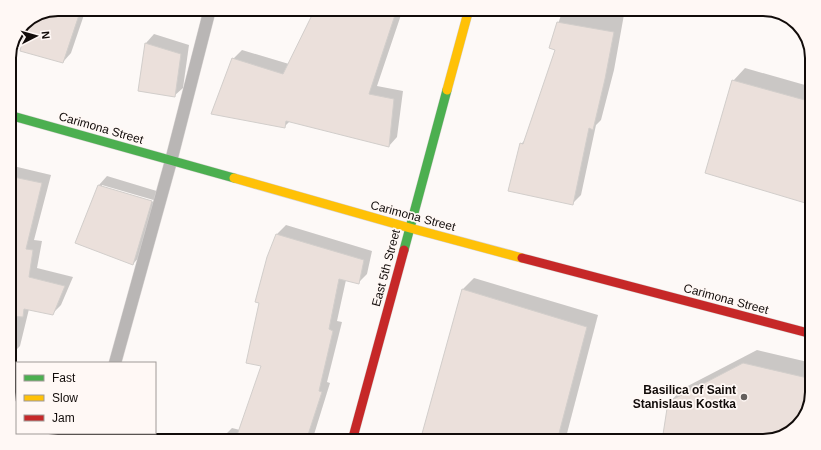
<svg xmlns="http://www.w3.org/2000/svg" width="821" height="450" viewBox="0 0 821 450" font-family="Arial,sans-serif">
<rect width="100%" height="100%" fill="#fdf9f7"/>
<g fill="#0003" fill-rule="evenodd">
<polygon points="58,9 86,9 71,53 63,62 30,21"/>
<polygon points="316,9 403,9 377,86 403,91 397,137 389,146 290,121 285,126 233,59 242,50 289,64"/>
<polygon points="563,9 625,9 614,70 601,120 596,125 581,195 573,203 521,144 526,139 556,50 550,48"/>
<polygon points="154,34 189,45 183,88 174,96 139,91 146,43"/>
<polygon points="745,68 812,87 812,204 733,81"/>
<polygon points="9,165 51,175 34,240 42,241 37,268 73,277 61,305 52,314 29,309 20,346 11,355 9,354"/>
<path d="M 107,176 L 160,192 L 141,255 L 133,264 L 76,242 L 99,185 ZM 102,185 L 157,201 L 157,203 L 102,187 Z"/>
<polygon points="286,225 372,251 367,274 358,283 346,280 337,321 342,322 327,382 330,383 312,441 222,441 223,437 232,428 240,430 262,366 260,302 268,256 277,234"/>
<polygon points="474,278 598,315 565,441 421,441 463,289"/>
<polygon points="757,350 812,363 812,392 806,416 788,434 763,441 663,441 669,403 682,389"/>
</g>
<g fill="#ebe0db" stroke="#d2cecb">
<polygon points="58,9 81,9 63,63 20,51 28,21"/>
<polygon points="315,9 397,9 369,94 394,99 389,147 286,121 285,128 211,114 232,58 283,74"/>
<polygon points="557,22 614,32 605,79 593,130 589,128 573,205 508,191 520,143 523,144 555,50 549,48"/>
<polygon points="145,43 181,54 175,97 138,91"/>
<polygon points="732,80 812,102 812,205 705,173"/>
<polygon points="9,176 42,183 26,249 33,250 29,277 65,286 53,315 24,309 23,317 9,316"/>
<polygon points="98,185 152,201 133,265 75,243"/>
<polygon points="276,234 364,260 359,284 339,279 329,329 333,331 319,391 322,392 306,441 235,441 261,366 246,363 259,303 255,302 267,257"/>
<polygon points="462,289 587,327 557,441 420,441"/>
<polygon points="743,363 812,379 812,392 806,416 788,434 763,441 662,441 668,402"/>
</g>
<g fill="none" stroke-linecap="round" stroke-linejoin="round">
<defs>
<g id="lane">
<polyline points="115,363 171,161 210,9"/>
<polyline points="93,441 95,433"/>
</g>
<g id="fast">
<polyline points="9,115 234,178"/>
<polyline points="404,250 447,90"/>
</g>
<g id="slow">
<polyline points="447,90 469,9"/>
<polyline points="234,178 410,228 522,258"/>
</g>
<g id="jam">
<polyline points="522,258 812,334"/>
<polyline points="352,441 404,250"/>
</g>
</defs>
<use href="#lane" stroke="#d7d3d2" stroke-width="13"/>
<use href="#fast" stroke="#d7d3d2" stroke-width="10"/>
<use href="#slow" stroke="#d7d3d2" stroke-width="10"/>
<use href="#jam" stroke="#d7d3d2" stroke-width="10"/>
<use href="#lane" stroke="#b9b6b5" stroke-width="12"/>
<use href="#fast" stroke="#4caf50" stroke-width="9"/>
<use href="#slow" stroke="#ffc107" stroke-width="9"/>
<use href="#jam" stroke="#c62828" stroke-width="9"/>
</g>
<circle fill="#645f5d" stroke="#fff8f5" stroke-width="1.5" cx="744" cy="397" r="4"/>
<g text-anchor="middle" stroke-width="3.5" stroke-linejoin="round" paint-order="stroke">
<g font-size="12" fill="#120c0a" stroke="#fff8f5">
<text transform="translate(101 128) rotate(16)" y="4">Carimona Street</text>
<text transform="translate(413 216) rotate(15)" y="4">Carimona Street</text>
<text transform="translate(386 268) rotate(-75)" y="4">East 5th Street</text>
<text transform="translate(726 299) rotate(15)" y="4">Carimona Street</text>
</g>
<g font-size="12" font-weight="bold" fill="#120c0a" stroke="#fff8f5" text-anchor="end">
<text x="736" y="394">Basilica of Saint<tspan x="736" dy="14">Stanislaus Kostka</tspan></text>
</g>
</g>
<path d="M0 0H821V450H0ZM58 16H763A42 42 0 0 1 805 58V392A42 42 0 0 1 763 434H58A42 42 0 0 1 16 392V58A42 42 0 0 1 58 16Z" fill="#fff8f5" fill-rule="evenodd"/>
<path fill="none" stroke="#120c0a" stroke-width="2" d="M58 16H763A42 42 0 0 1 805 58V392A42 42 0 0 1 763 434H58A42 42 0 0 1 16 392V58A42 42 0 0 1 58 16Z"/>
<rect x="16" y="362" width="140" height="72" fill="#fff8f5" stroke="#a09a97"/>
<rect x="24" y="375" width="20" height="6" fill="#4caf50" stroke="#a09a97"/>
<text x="52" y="382" font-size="12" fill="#120c0a">Fast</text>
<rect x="24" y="395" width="20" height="6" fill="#ffc107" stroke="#a09a97"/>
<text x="52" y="402" font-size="12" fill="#120c0a">Slow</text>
<rect x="24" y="415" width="20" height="6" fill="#c62828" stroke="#a09a97"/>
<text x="52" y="422" font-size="12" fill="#120c0a">Jam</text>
<g transform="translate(36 36) rotate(84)" stroke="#fff8f5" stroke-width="3" paint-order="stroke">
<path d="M0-3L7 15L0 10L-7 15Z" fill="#120c0a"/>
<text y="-6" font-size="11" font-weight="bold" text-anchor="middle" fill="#120c0a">N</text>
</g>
</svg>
